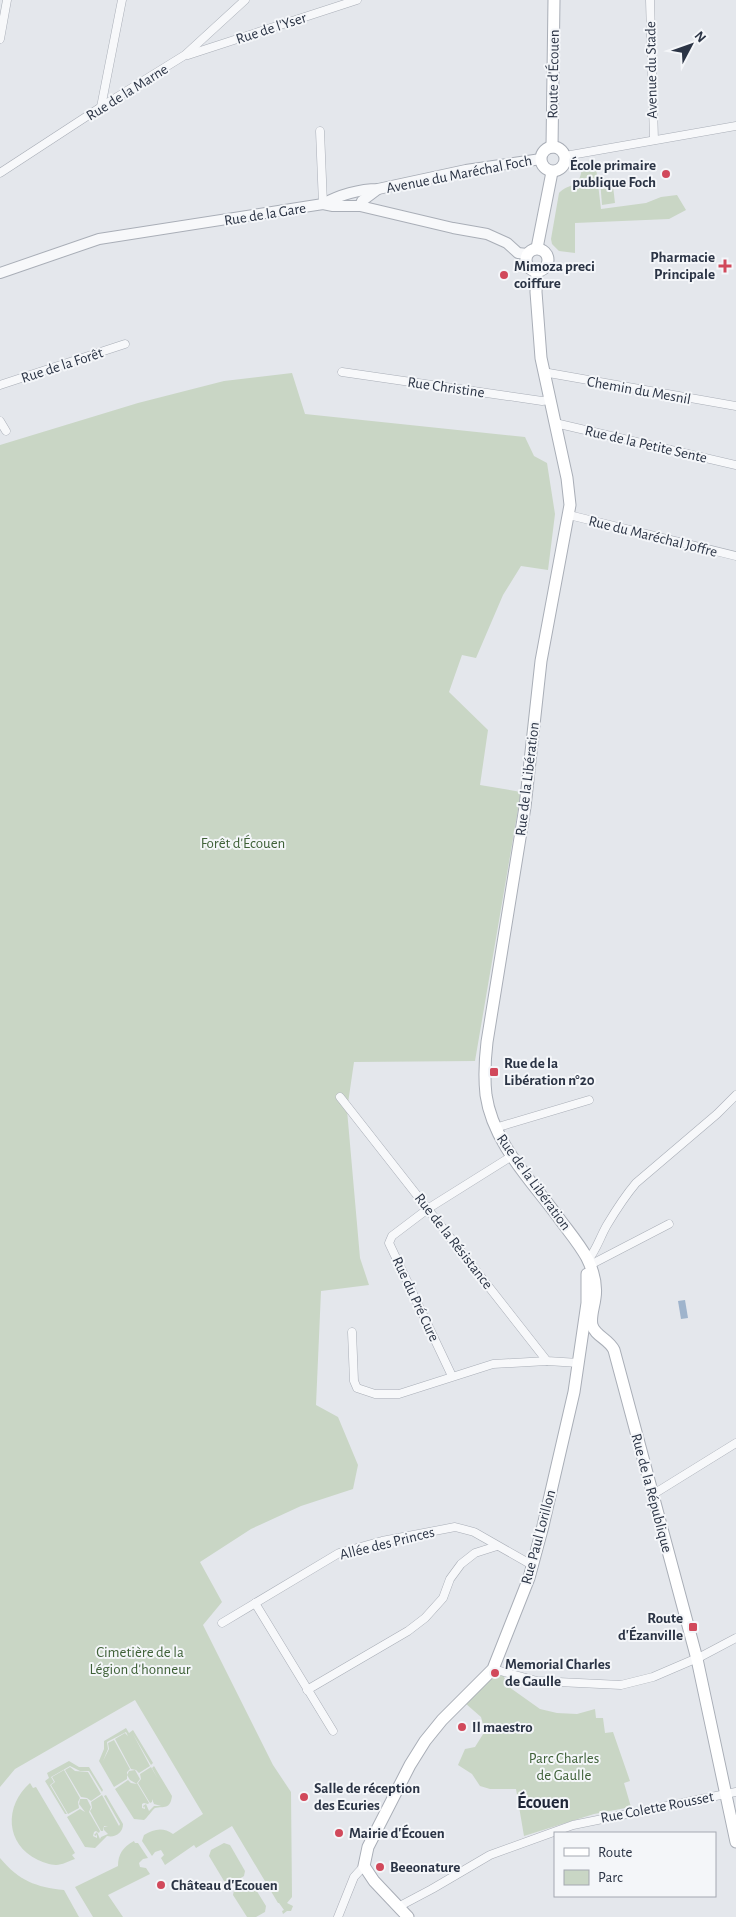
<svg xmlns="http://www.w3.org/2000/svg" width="736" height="1917" viewBox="0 0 736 1917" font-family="'Alegreya Sans',sans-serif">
<rect width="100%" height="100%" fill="#e4e7ec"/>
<g fill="#c9d6c5">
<path d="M 595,159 L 601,209 L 646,203 L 661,197 L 677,195 L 686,210 L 669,219 L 575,223 L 575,253 L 559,251 L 552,244 L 551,239 L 559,193 C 569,182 581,190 582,165 L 590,160 Z"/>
<polygon points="612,178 615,203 602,205 600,179"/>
<path d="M 292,373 L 305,414 L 525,437 L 534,456 L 547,463 L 555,514 L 548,570 L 521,566 L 503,595 L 476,658 L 462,655 L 449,692 L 488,730 L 480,785 L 521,792 L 475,1061 L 354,1062 L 347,1110 L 360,1258 L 369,1285 L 321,1291 L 316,1405 L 338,1417 L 358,1465 L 353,1489 L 301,1506 L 251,1529 L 200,1562 L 222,1602 L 203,1625 L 273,1765 L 291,1792 L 292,1897 L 287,1903 L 293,1906 L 291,1911 L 287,1911 L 283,1914 L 282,1911 L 284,1910 L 279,1903 L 278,1903 L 232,1826 L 196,1848 L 194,1845 L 165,1865 L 161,1858 L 164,1855 L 161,1850 L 155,1852 L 152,1856 L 142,1841 L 144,1835 C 154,1829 163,1827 173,1834 L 203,1814 L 135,1700 L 15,1769 L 0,1787 L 0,445 L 138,403 L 224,381 Z"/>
<polygon points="501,1671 509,1687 540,1709 557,1713 577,1714 595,1709 596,1718 603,1718 605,1733 613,1732 630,1781 624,1783 631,1807 594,1814 524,1836 516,1789 490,1789 480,1786 472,1774 458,1765 465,1749 475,1747 485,1731 481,1717 465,1703 487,1676"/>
<polygon points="126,1728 129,1733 133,1730 153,1763 151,1765 133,1734 150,1766 139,1773 136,1770 131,1769 115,1739 125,1733 128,1736 126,1732 107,1742 108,1749 103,1761 109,1749 108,1743 114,1740 130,1769 127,1772 127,1779 114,1787 99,1761 104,1749 104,1741"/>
<polygon points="69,1761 79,1767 89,1767 103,1790 102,1792 89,1771 80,1771 70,1766 51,1777 54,1782 50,1785 67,1814 65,1814 45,1781 49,1778 47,1773"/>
<path d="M 154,1766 L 172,1796 C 170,1810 164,1806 155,1808 C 153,1809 147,1818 144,1820 L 134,1819 L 115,1789 L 128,1780 L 131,1783 L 137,1784 L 130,1780 L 127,1775 L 129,1771 L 135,1770 L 140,1779 L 137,1783 L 149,1803 L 148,1804 L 144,1803 L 142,1804 L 142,1808 L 145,1809 L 145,1806 L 144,1808 L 143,1806 L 146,1804 L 149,1811 L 154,1806 L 161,1806 L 154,1804 L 152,1799 L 152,1802 L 150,1803 L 138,1783 L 141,1779 L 140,1774 L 151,1767 L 158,1779 L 152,1768 Z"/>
<polygon points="70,1767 75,1771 88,1772 101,1794 91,1801 87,1798 81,1797 65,1770"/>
<polygon points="64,1770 80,1798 78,1802 79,1808 68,1814 51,1785 55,1782 52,1777"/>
<path d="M 30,1783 L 33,1788 L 36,1787 L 75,1853 L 72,1855 L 75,1859 C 69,1861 62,1865 56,1865 C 50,1865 43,1862 38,1860 C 5,1844 4,1806 30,1783 Z"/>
<path d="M 102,1795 L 119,1826 L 120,1824 L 104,1796 L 106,1795 L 123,1824 C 123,1833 115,1838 107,1836 L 95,1848 L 85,1847 L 67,1817 L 80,1809 L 85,1812 L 79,1804 L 80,1799 L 87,1799 L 91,1807 L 89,1812 L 100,1831 L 99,1833 L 96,1831 L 94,1832 L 93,1836 L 97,1838 L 97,1834 L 96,1836 L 94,1835 L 97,1832 L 100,1839 L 101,1837 L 108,1834 L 104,1830 L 104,1827 L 108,1827 L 104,1826 L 103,1831 L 101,1831 L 90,1811 L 92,1808 L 91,1802 Z"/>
<path d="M 134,1841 L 135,1843 L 138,1843 L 148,1858 L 143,1859 L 139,1863 L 140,1867 L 146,1868 L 150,1874 L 108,1895 L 123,1917 L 93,1917 L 75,1887 L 118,1866 C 118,1854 123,1847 134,1841 Z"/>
<polygon points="224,1843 230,1845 245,1871 244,1876 231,1884 224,1881 209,1856 211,1850"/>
<path d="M 0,1858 C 19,1881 36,1887 64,1890 L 79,1917 L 0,1917 Z"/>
<polygon points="248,1883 253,1885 266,1906 265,1912 256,1917 247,1917 233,1895 234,1890"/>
</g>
<polygon fill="#9fb4cc" points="685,1300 688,1318 681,1319 678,1301"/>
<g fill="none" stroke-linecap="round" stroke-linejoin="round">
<defs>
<g id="minor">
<polyline points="650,0 654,140"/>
<polyline points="0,39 7,0"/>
<polyline points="188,55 357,0"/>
<polyline points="101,107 122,0"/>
<polyline points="320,131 323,204"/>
<polyline points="565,156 736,126"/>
<polyline points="0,173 101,107 185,55 245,0"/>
<polyline points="342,372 542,401 549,400"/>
<polyline points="543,372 736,406"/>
<polyline points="0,385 125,344"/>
<polyline points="0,421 6,431"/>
<polyline points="555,423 736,465"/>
<polyline points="569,515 736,556"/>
<polyline points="340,1097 547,1361 579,1363"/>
<polyline points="495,1128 589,1100"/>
<path d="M 588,1260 C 597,1249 600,1237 607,1225 C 616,1210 625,1196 636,1183 L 717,1114 L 736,1095"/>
<polyline points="590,1265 669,1224"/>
<polyline points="352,1332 354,1381 357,1388 375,1394 399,1394 493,1364 547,1361"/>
<polyline points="452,1376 389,1243 392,1236 429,1208 512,1156"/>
<polyline points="652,1495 736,1443"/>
<polyline points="255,1603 333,1731"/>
<polyline points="222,1623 339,1553 382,1541 455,1527 474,1532 532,1565"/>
<polyline points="493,1669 537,1681 621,1685 653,1677 702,1656 736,1638"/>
<polyline points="307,1690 408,1631 425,1618 443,1598 450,1579 461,1564 475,1553 497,1546"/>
<polyline points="398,1907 432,1889 490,1855 573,1825 736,1792"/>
<polyline points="338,1917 354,1877 364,1866"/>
</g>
<g id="tertiary">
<path d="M 323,204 C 339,195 360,189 378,189 L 466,170 L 541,159"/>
<polyline points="360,206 362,201 378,189"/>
<polyline points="0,273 99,239 323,204 333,206 360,206 453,228 487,234 507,243 518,253 527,254"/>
</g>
<g id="secondary">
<circle cx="553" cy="159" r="12"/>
<polyline points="552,147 554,0"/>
<polyline points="537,248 552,172"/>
<circle cx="537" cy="260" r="11"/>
<path d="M 537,271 L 536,292 L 541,358 L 567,478 L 570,505 L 541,661 L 525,807 L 487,1042 C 485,1059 484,1077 486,1095 C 493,1144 533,1182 561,1221 C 570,1233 580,1245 587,1258 C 593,1270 597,1285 595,1298 C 594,1307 590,1317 592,1325 C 595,1336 609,1339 614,1350 L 697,1659 L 736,1842"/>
<polyline points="408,1917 374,1881 364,1866 368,1847 410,1765 425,1741 442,1720 493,1669 529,1578 543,1526 574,1392 587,1303 587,1274"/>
</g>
</defs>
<use href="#minor" stroke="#a9aeb7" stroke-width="9"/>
<use href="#tertiary" stroke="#a9aeb7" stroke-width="12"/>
<use href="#secondary" stroke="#a9aeb7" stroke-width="13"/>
<use href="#minor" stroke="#f7f8fa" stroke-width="8"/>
<use href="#tertiary" stroke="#f7f8fa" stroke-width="10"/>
<use href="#secondary" stroke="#fff" stroke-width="11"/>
</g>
<g fill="#d1495b" stroke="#f4f6f9" stroke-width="2">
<circle cx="666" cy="174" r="5"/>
<path d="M722.5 258.5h5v5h5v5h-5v5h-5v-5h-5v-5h5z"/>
<circle cx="504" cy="275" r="5"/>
<rect x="489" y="1067" width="10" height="10" rx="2.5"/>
<rect x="688" y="1622" width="10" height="10" rx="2.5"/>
<circle cx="495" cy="1673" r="5"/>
<circle cx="462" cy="1727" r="5"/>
<circle cx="304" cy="1797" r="5"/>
<circle cx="339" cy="1833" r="5"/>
<circle cx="380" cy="1867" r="5"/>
<circle cx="161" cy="1885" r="5"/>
</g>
<g text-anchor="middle" stroke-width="4" stroke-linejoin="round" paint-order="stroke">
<g font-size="15" fill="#2b3445" stroke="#f4f6f9">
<text transform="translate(271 28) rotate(-18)" y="5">Rue de l'Yser</text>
<text transform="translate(651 70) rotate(-91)" y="5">Avenue du Stade</text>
<text transform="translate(553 74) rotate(-89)" y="5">Route d'Écouen</text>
<text transform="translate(127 92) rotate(-32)" y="5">Rue de la Marne</text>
<text transform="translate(459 174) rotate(-11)" y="5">Avenue du Maréchal Foch</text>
<text transform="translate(265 214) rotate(-9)" y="5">Rue de la Gare</text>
<text transform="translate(62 365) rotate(-18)" y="5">Rue de la Forêt</text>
<text transform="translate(446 387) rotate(8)" y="5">Rue Christine</text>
<text transform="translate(639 390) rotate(10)" y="5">Chemin du Mesnil</text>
<text transform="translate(646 444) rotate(13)" y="5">Rue de la Petite Sente</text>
<text transform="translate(653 536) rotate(14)" y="5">Rue du Maréchal Joffre</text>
<text transform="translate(527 779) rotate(-83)" y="5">Rue de la Libération</text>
<text transform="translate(534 1182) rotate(54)" y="5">Rue de la Libération</text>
<text transform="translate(454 1241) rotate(52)" y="5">Rue de la Résistance</text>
<text transform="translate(416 1299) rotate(65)" y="5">Rue du Pré Cure</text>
<text transform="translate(652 1493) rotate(75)" y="5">Rue de la République</text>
<text transform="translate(538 1537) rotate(-75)" y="5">Rue Paul Lorillon</text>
<text transform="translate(387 1543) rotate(-14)" y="5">Allée des Princes</text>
<text transform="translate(657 1807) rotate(-11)" y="5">Rue Colette Rousset</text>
</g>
<g font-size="15" font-weight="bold" fill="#2b3445" stroke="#f4f6f9" text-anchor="start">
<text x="656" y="170" text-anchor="end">École primaire<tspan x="656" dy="17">publique Foch</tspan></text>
<text x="715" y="262" text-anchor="end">Pharmacie<tspan x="715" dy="17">Principale</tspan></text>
<text x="514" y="271">Mimoza preci<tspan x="514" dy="17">coiffure</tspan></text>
<text x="504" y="1068">Rue de la<tspan x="504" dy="17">Libération n°20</tspan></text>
<text x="683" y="1623" text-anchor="end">Route<tspan x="683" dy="17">d'Ézanville</tspan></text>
<text x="505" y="1669">Memorial Charles<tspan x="505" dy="17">de Gaulle</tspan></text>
<text x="472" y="1732">Il maestro</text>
<text x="314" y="1793">Salle de réception<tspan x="314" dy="17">des Ecuries</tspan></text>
<text x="349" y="1838">Mairie d'Écouen</text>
<text x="390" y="1872">Beeonature</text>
<text x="171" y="1890">Château d'Ecouen</text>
</g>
<g font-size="15" fill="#3f6138" stroke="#f4f6f9">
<text x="243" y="848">Forêt d'Écouen</text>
<text x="140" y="1657">Cimetière de la<tspan x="140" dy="17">Légion d'honneur</tspan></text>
<text x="564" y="1763">Parc Charles<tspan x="564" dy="17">de Gaulle</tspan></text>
</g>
<g font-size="18" font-weight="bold" fill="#1d2536" stroke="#f4f6f9">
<text x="543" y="1808">Écouen</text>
</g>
</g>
<rect x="554" y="1832" width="162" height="65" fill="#f4f6f9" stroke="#a4a8b1"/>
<rect x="564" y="1848" width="25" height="8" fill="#ffffff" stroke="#a4a8b1"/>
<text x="598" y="1857" font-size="15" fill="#2b3445">Route</text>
<rect x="564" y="1870" width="25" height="15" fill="#c9d6c5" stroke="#a4a8b1"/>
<text x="598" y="1882" font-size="15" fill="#2b3445">Parc</text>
<g transform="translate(691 45) rotate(49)" stroke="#f4f6f9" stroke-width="4" paint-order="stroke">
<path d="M0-4L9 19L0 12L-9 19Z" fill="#2b3445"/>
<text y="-8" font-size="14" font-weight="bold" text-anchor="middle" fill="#2b3445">N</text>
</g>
</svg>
